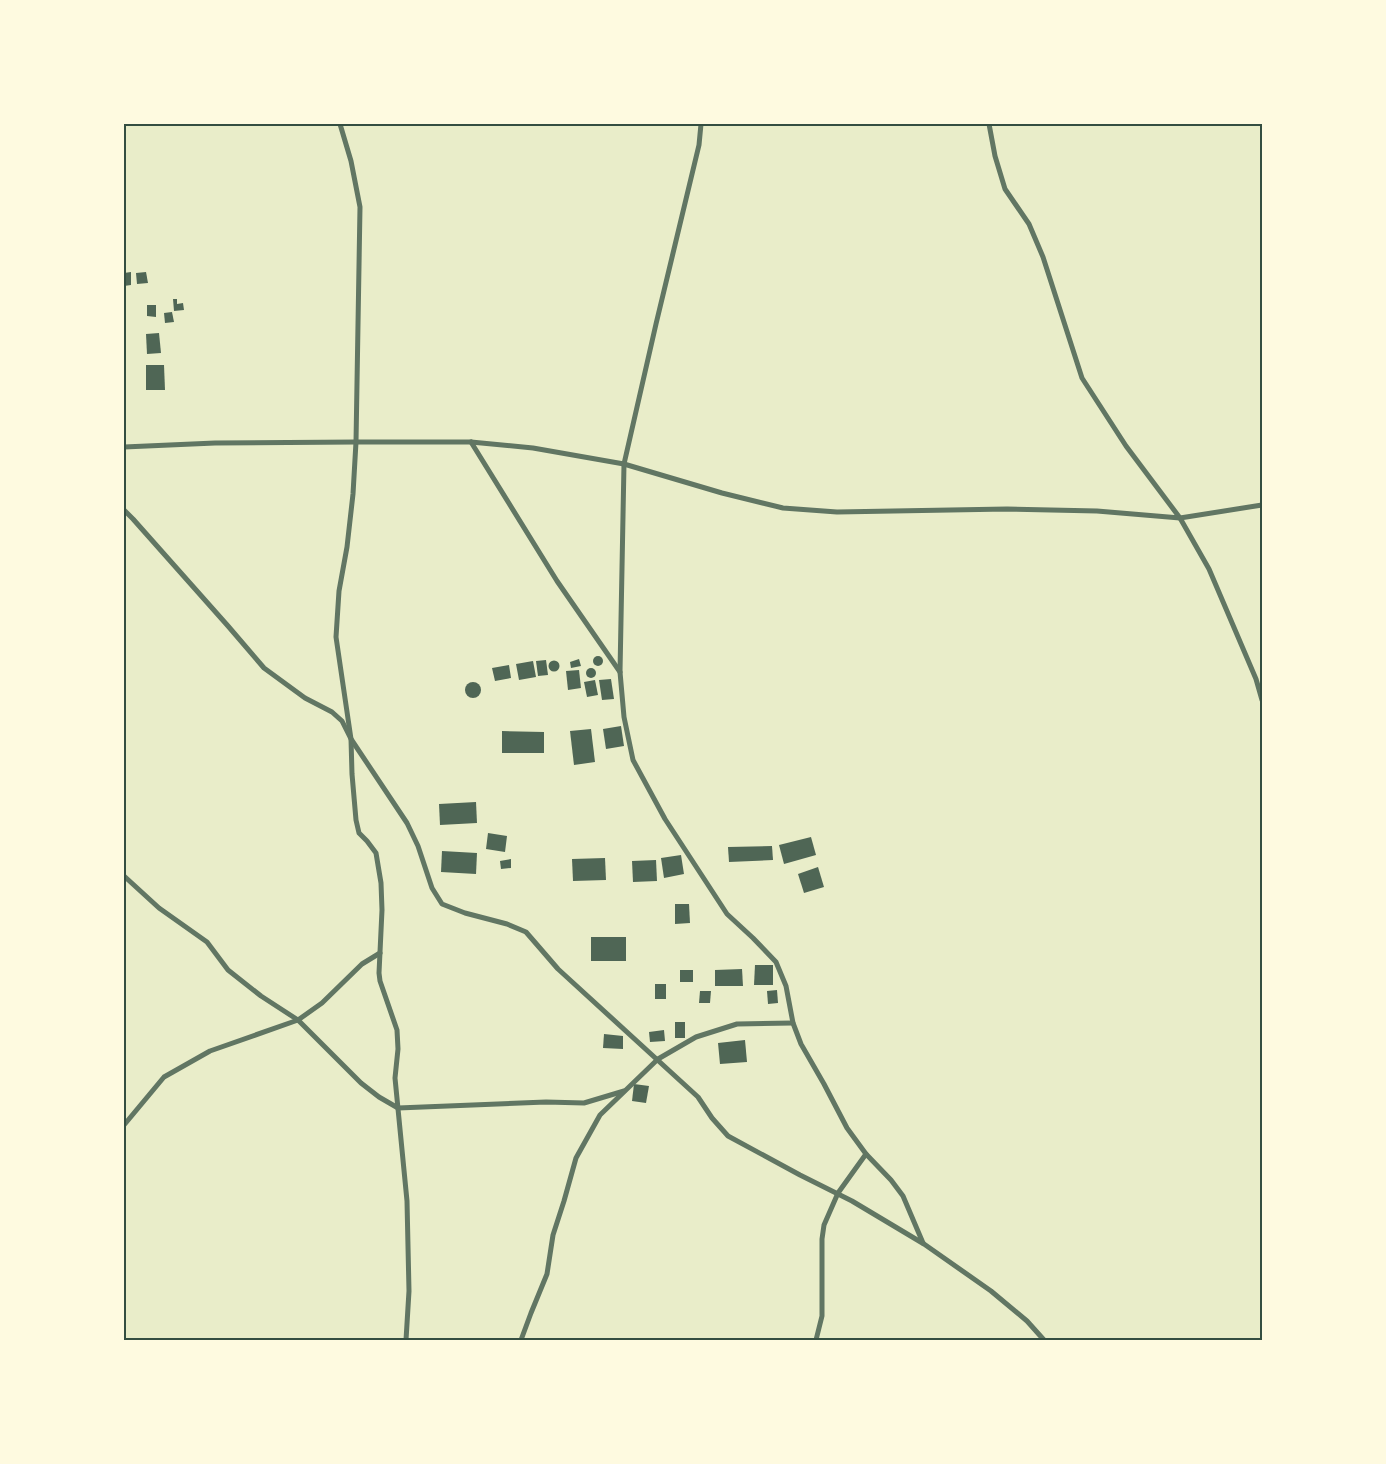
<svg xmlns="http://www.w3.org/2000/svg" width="1386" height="1464" viewBox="0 0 1386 1464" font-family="'Open Sans',sans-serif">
<rect width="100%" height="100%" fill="#e9edc9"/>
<g fill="#4f6655">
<polygon points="131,272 131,285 124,286 124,273"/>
<polygon points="146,272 148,283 137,284 136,273"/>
<polygon points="173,299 177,299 177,304 183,303 184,310 174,311"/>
<polygon points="147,305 156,305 156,317 147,316"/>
<polygon points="172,312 174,322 165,323 164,313"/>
<polygon points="159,333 161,353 147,354 146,334"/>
<polygon points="146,365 164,365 165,390 146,390"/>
<circle cx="598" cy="661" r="5"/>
<polygon points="579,659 581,666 571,668 570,662"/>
<polygon points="546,660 548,675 538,676 536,661"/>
<circle cx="554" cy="666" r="5.5"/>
<polygon points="533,661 536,677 519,680 516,664"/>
<polygon points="509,665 511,678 495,681 492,668"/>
<circle cx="591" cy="673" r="5"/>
<polygon points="579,670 581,688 568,690 566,671"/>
<polygon points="611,679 614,699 602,700 599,680"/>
<polygon points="595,680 598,695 587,697 584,682"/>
<circle cx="473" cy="690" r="8"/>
<polygon points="621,726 624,746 606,749 603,729"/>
<polygon points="591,729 595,762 574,765 570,731"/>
<polygon points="502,731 544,732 544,753 502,753"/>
<polygon points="476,802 477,823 440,825 439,804"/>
<polygon points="488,833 507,836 505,852 486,849"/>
<polygon points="811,837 816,855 784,864 779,845"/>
<polygon points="772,846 773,860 729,862 728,847"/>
<polygon points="442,851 477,853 476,874 441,872"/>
<polygon points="681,855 684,874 664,878 661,858"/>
<polygon points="605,858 606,880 573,881 572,859"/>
<polygon points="511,859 511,868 501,869 500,861"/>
<polygon points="656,860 657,881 633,882 632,861"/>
<polygon points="818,867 824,887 804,893 798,874"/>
<polygon points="675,904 689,904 690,923 675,924"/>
<rect x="591" y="937" width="35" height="24"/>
<polygon points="755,965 773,965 773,985 754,985"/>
<polygon points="742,969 743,986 715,986 715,970"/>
<rect x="680" y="970" width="13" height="12"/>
<rect x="655" y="984" width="11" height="15"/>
<polygon points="777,990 778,1003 768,1004 767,991"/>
<polygon points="700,991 711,991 710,1003 699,1003"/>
<rect x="675" y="1022" width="10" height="16"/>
<polygon points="664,1030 665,1041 650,1042 649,1032"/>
<polygon points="604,1034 623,1036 623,1049 603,1048"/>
<polygon points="745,1040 747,1062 720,1064 718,1043"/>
<polygon points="634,1084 649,1086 646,1103 632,1101"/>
</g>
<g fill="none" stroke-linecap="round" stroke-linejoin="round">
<g stroke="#617663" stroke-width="5">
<polyline points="340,124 351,161 360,207 356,442 353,494 347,547 339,591 336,637 351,739 352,774 356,820 359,833 367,841 376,853 381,883 382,910 379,973 380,981 397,1030 398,1049 395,1078 407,1201 409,1291 406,1340"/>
<polyline points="701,124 699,145 656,324 624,464 620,672 624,717 633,760 665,819 727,914 753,938 776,962 786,986 793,1023 801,1044 824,1084 847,1128 866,1154 891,1180 903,1196 923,1243"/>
<polyline points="989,124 995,156 1005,189 1029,224 1043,257 1082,378 1126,446 1180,518 1209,569 1256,679 1262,700"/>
<polyline points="471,442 557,581 620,672"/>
<polyline points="124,447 215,443 356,442 471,442 533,448 624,464 722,493 783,508 837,512 1007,509 1097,511 1180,518 1262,505"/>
<polyline points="124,510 133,519 228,626 264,668 305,698 332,712 342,721 351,739 407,823 418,846 432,888 442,904 465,913 507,924 526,932 558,969 698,1097 712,1118 728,1136 800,1175 852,1201 924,1244 991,1291 1027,1321 1044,1340"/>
<polyline points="124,876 159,908 207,942 228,970 261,996 298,1020 361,1083 379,1097 398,1108 546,1102 584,1103 624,1091"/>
<polyline points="124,1125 164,1077 210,1051 298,1020 322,1003 362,964 380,953"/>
<polyline points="521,1340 531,1313 547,1274 553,1235 564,1201 576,1158 600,1115 658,1059 696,1037 737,1024 793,1023"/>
<polyline points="816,1340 822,1316 822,1239 824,1225 838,1193 866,1154"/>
</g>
</g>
<rect width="1386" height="1464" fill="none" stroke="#fefae0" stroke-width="250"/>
<rect x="125" y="125" width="1136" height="1214" fill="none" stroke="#344e41" stroke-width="2"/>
</svg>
